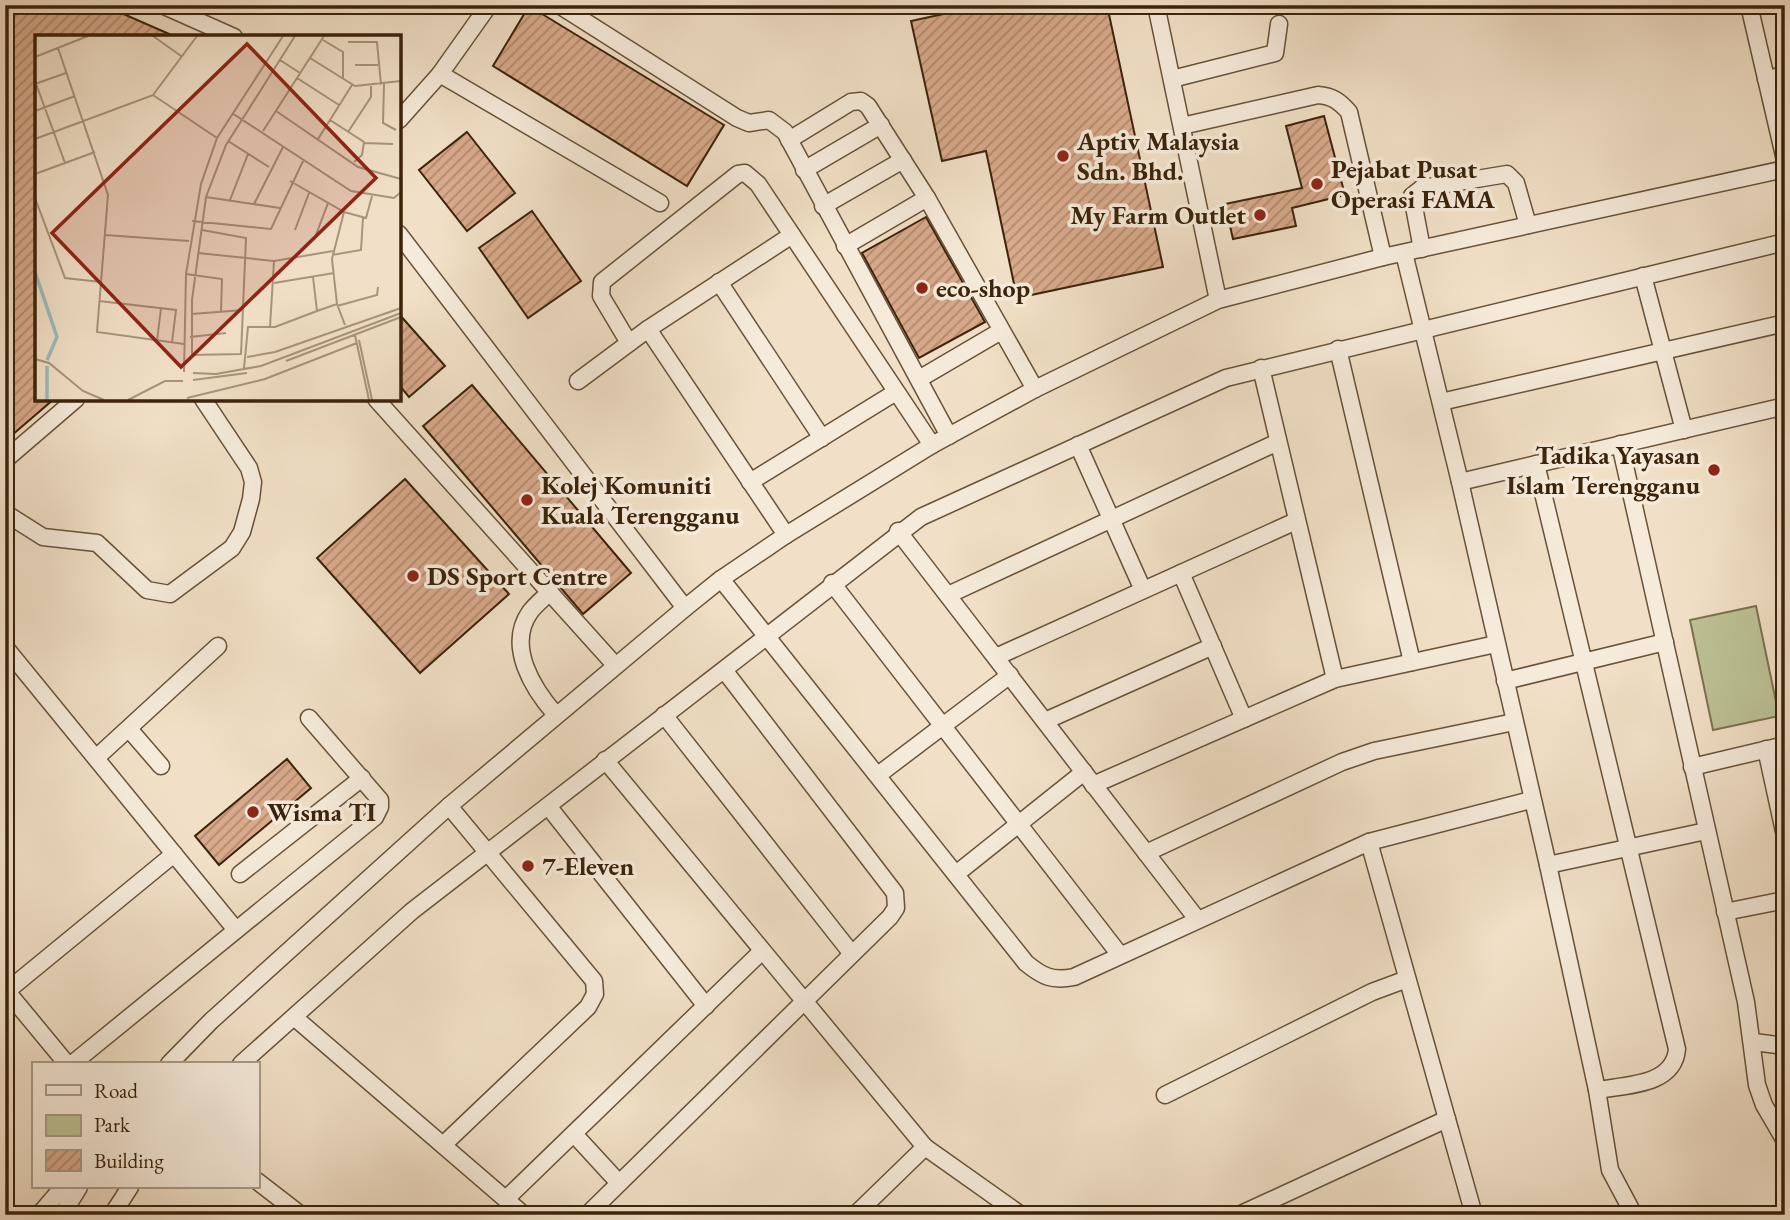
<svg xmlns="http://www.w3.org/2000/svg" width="1790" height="1220" viewBox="0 0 1790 1220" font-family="'EB Garamond',serif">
<defs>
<pattern id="building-hatch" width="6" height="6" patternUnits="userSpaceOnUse" patternTransform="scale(1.75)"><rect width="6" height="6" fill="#d8a98a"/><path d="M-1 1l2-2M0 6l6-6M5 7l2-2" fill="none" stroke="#b0896f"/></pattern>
</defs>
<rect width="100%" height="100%" fill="#f1e0c7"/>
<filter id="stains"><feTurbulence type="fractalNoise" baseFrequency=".00286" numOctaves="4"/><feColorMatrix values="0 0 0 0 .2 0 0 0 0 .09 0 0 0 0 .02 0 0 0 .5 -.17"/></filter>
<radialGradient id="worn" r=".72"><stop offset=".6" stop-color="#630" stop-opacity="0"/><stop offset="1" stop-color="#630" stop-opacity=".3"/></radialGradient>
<polygon fill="#bcc294" stroke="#7c724f" stroke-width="2" points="1756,606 1779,716 1713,730 1690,620"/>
<g fill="url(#building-hatch)" stroke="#3b230a" stroke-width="2">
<polygon points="5,5 103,5 176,37 37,37 37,399 54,399 5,441"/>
<polygon points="985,5 1107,5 1163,267 1017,298 986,151 942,161 911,21"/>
<polygon points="529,6 724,125 687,186 493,66"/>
<polygon points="1324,116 1345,195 1292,208 1296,226 1233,239 1225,204 1302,188 1286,126"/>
<polygon points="467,132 515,193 467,231 419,170"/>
<polygon points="532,211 581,281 528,318 479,248"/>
<polygon points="926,217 985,322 919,358 862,253"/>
<polygon points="399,314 445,366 409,397 399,385"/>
<polygon points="472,385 631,573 583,614 423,426"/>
<polygon points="405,479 509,594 420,673 317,558"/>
<polygon points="287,759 311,788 219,865 195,836"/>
</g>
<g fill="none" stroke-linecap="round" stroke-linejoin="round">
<defs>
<g id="minor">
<polyline points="162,5 234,37"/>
<polyline points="559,5 737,118 749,123 769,120 785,132 949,436"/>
<polyline points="1156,5 1218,300"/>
<polyline points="1749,5 1785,160"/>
<polyline points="440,74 660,203"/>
<polyline points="1172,79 1275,53 1279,24"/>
<polyline points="1766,79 1785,75"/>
<polyline points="399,120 440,74 489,5"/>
<path d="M 1182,126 L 1318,95 C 1333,96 1340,102 1349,112 L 1383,257"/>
<polyline points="789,140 851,102 861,101 868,106 927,198 1035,389"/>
<polyline points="804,170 881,125"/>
<polyline points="823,206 903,160"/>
<polyline points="399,234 685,608"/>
<polyline points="845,246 927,198"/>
<polyline points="1422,249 1412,196 1422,188 1507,174 1516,183 1528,225"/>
<polyline points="1404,253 1460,482 1548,865 1597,1090 1610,1170 1634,1215"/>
<polyline points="1643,276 1684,430"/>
<polyline points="719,282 822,438"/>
<polyline points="648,329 786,535"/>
<polyline points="629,343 601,296 602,282 738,174 745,173 758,184 932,445"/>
<polyline points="1338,349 1412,662"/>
<polyline points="1261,368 1335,679"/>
<polyline points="919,379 1001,331"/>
<polyline points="578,381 648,329 792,235"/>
<polyline points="376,399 615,665"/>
<polyline points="1441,402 1785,323"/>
<polyline points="1620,444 1746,1002 1757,1085 1764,1105 1785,1141"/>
<polyline points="1078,445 1143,590"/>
<polyline points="5,460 76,399"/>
<path d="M 1536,464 L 1677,1049 C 1674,1086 1625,1085 1597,1090"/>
<polyline points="750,482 896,392"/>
<polyline points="1460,482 1785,406"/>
<polyline points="5,513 43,537 97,543 147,590 170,594 232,548 242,532 251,499 253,482 249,468 203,399"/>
<polyline points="898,531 1197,919"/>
<polyline points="1181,573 1244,719"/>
<path d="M 721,579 L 1026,963 C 1043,977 1052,981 1074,977 L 1369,842 L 1531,800"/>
<polyline points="832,583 1120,955"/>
<path d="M 550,592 C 544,598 535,605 530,612 C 506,646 533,689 556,715"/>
<polyline points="948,595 1278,442"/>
<polyline points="5,647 236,930"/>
<polyline points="996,657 1296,521"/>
<polyline points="1505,681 1665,642"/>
<polyline points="664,715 852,954"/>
<polyline points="1045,721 1213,646"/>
<polyline points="129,729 161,766"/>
<polyline points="1766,749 1785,836"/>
<polyline points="96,758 218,646"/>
<polyline points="605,760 925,1147"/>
<polyline points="1692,767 1785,745"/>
<polyline points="878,775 1010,675"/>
<polyline points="1093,785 1335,679 1496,644"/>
<polyline points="548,806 706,1006"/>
<polyline points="1369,842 1474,1215"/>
<polyline points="1146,853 1342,762 1374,751 1514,722"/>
<polyline points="1548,865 1706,831"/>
<polyline points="240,874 362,778"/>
<polyline points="956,874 1084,772"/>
<polyline points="1725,912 1785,900"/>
<polyline points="5,989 67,1064"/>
<polyline points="7,991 174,854"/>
<polyline points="294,1017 524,1215"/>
<polyline points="1754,1042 1785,1046"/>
<polyline points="72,1064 375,817 380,807 380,800 309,718"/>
<polyline points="169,1064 211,1021 449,806 685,608 721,579 786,535 932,445 1035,389 1218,300 1383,257 1785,169"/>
<polyline points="241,1064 412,911 921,517 1226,378 1785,242"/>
<polyline points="1165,1095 1372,992 1407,979"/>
<polyline points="574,1134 619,1183"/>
<polyline points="443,1145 588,1007 595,994 594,981 449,806"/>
<polyline points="257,1181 301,1215"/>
<polyline points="506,1199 762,951"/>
<polyline points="39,1215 63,1187"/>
<polyline points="62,1215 79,1187"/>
<polyline points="112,1215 130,1187"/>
<polyline points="587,1215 890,917 896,908 895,893 724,670"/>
<polyline points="855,1215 925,1147 1021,1215"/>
<polyline points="1239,1215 1447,1119"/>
</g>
</defs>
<use href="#minor" stroke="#685239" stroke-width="19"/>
<use href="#minor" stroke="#f6ebdb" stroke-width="16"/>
</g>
<g fill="#8f2418" stroke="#f6ebdb" stroke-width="2.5">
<circle cx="1063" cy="156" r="7"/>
<circle cx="1317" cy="184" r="7"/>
<circle cx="1260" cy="215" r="7"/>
<circle cx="922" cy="288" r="7"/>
<circle cx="1714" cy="470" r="7"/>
<circle cx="527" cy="500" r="7"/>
<circle cx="413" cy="576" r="7"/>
<circle cx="253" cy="812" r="7"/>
<circle cx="528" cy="866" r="7"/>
</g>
<g text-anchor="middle" stroke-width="7" stroke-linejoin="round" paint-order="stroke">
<g font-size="26" font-weight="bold" fill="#3b230a" stroke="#f6ebdb" text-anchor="start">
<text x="1077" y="150">Aptiv Malaysia<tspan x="1077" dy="30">Sdn. Bhd.</tspan></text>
<text x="1331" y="178">Pejabat Pusat<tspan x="1331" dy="30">Operasi FAMA</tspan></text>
<text x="1246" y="224" text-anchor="end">My Farm Outlet</text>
<text x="936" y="297">eco-shop</text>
<text x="1700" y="464" text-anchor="end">Tadika Yayasan<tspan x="1700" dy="30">Islam Terengganu</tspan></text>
<text x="541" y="494">Kolej Komuniti<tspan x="541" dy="30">Kuala Terengganu</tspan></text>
<text x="427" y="585">DS Sport Centre</text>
<text x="267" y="821">Wisma TI</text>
<text x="542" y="875">7-Eleven</text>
</g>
</g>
<g transform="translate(35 35)">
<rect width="366" height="366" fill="#f1e0c7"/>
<path fill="none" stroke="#9bbcba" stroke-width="3.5" d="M 0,237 L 22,302 L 12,325M 12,331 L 12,365"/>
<path fill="none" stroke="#a8947b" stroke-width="2" d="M 118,1 L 146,21M 288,5 L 308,17 L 308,44M 313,7 L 342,7 L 346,50M 23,13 L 73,160 L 62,297 L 149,309M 0,22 L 53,1M 275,23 L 320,51 L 366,46M 245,25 L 265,38M 320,30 L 343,30M 262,43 L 304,70M 0,46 L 30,128M 0,49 L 31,38M 349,49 L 348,88 L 361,95M 118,60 L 162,1M 0,76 L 40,61M 241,76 L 323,132 L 366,144M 197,78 L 316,156 L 359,163 L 366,157M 295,85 L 329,107 L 327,120 L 319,127M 228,96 L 289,1M 313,97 L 336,62 L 336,51M 0,104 L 118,60 L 182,103M 283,104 L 317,50M 193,106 L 234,132M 329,108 L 358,109M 0,139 L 60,117M 255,146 L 309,177 L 297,224 L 302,269 L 310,290M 171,162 L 245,173M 0,163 L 30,243 L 66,247M 195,165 L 213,119M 219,169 L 248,112M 309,177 L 331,183 L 337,161M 157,186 L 236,194 L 269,124M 167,195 L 211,203 L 206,319 L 157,320 L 157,265 L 171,162 L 191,110 L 260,1M 260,195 L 274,158M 70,200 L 154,206M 279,205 L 293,168M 163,218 L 239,226M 297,220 L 326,215 L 328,183M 151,239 L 187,244 L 186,277M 239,248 L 299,238M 64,266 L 141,275 L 137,307M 302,271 L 342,260 L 343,252M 282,276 L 302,269M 156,279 L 209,275M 235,292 L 239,226 L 298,216M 320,300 L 334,365M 155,302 L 191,298M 324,305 L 337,365M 122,306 L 126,273M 212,322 L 240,317 L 366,273M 0,324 L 14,328 L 48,356 L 69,365M 251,326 L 366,282M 209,333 L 213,292 L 240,292 L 282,276 L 278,242M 149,337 L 151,239 L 166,149 L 182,103 L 248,1M 158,338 L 181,339 L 226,331 L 366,278M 158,345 L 212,338M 152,363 L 230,344 L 322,308M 93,365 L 130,346 L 148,346"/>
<path fill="#8f2418" fill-opacity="0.15" stroke="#8f2418" stroke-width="3.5" d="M 212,9 L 341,143 L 146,332 L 17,198 Z"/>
<rect width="366" height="366" fill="none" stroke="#3b230a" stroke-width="3.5"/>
</g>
<rect width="1790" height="1220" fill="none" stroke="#f1e0c7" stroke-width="28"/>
<rect x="7" y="7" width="1776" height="1206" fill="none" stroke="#3b230a" stroke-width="3.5"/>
<rect x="14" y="14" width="1762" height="1192" fill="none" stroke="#3b230a" stroke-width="2"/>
<rect x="32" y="1062" width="228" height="126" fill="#f6ebdb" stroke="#ab9b87" stroke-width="2"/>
<rect x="46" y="1085" width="35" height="10" fill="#f6ebdb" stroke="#ab9b87" stroke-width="2"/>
<text x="94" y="1098" font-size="21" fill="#3b230a">Road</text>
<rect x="46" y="1115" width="35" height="21" fill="#bcc294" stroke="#ab9b87" stroke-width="2"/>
<text x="94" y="1132" font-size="21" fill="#3b230a">Park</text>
<rect x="46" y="1150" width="35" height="21" fill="url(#building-hatch)" stroke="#ab9b87" stroke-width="2"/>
<text x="94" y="1168" font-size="21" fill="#3b230a">Building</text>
<rect width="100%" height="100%" filter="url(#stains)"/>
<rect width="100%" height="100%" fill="url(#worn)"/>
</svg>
